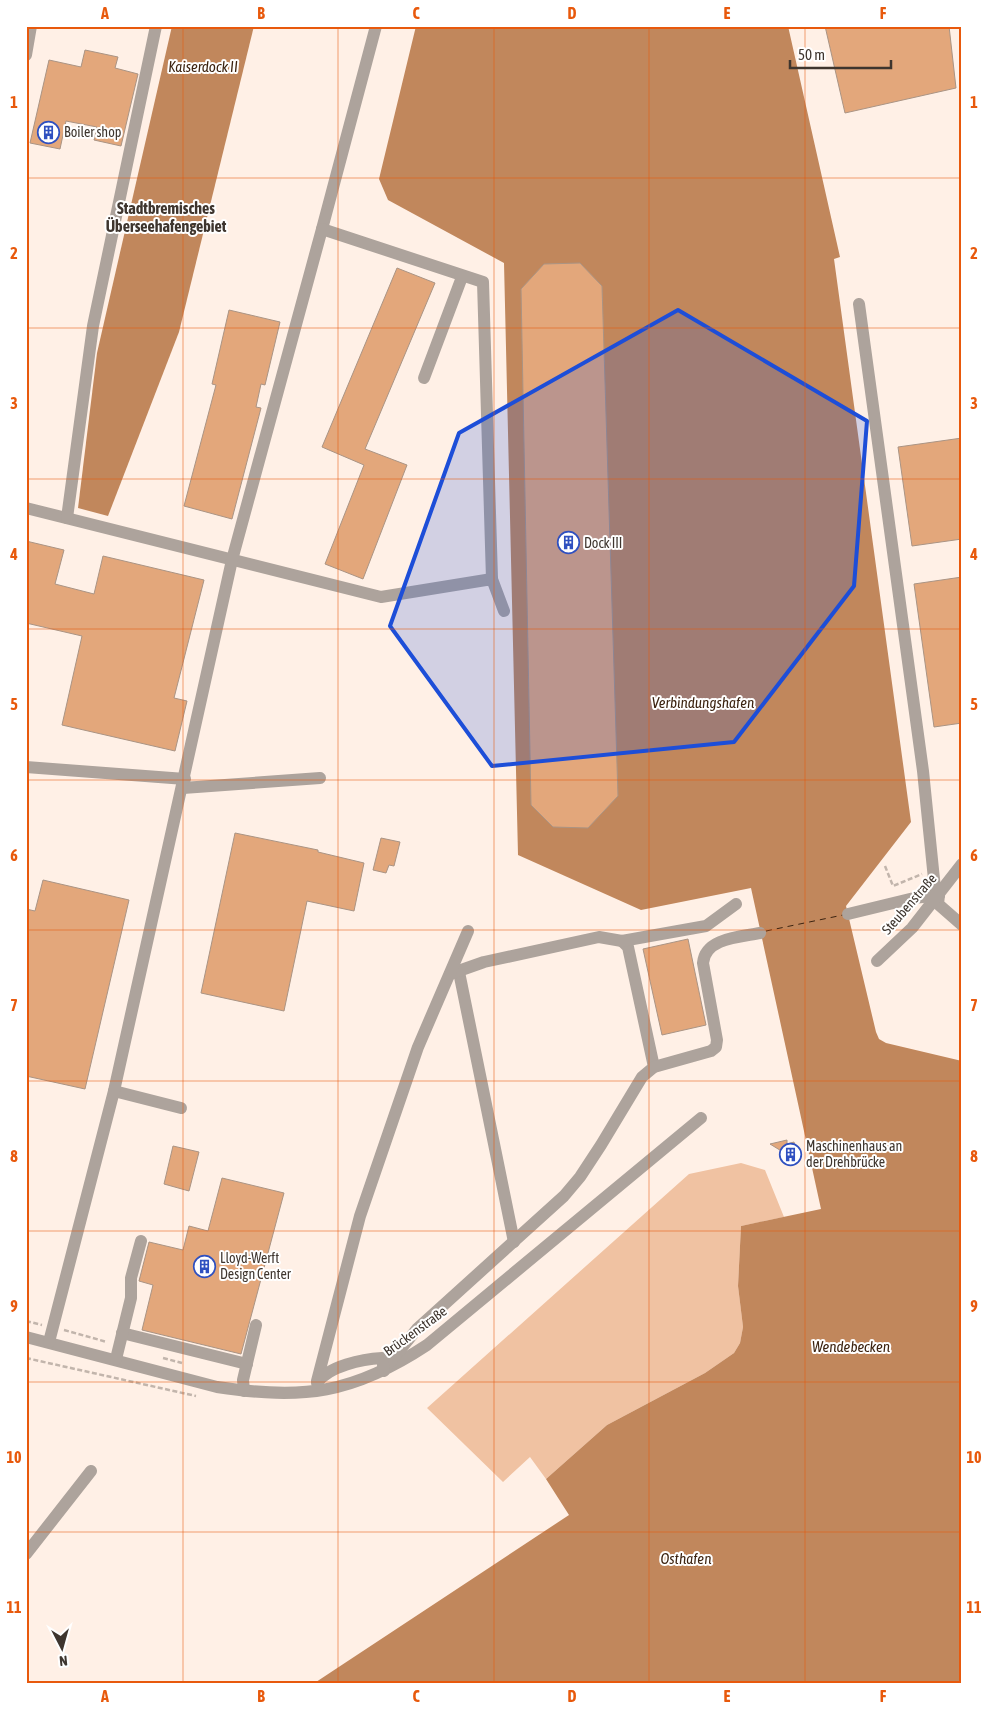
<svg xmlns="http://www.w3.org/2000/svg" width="988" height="1710" viewBox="0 0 988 1710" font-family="'Asap Condensed',sans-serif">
<rect width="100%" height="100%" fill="#fff0e6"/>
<polygon fill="#f0c2a2" points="741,1163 765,1170 784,1217 741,1226 738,1286 743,1327 740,1343 734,1353 705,1373 607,1425 546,1479 530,1457 503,1482 427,1408 689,1174"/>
<g fill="#c1875c">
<polygon points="172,26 254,26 179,332 108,516 78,508 97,353"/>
<polygon points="416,26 788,26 840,257 834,259 911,822 846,906 876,1032 879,1039 886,1043 962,1061 962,1684 313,1684 569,1515 546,1479 607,1425 705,1373 734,1353 740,1343 743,1327 738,1286 741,1226 821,1209 751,888 641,910 518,855 504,263 388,200 379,179"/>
</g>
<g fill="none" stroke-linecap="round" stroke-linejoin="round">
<polyline stroke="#3c2310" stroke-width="1" stroke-dasharray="6 5" stroke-linecap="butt" points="766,931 843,915"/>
</g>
<g fill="#e3a77b" stroke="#aa9484">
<polygon points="825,26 949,26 956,88 845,113"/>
<polygon points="85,50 118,57 115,68 138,74 121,146 94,140 97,127 66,121 60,149 30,143 49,60 81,67"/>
<polygon points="580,263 602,286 618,796 588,828 553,827 531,805 521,289 544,264"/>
<polygon points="397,268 435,283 365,449 407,465 363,579 325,564 364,465 322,447"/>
<polygon points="229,310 280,322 265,385 261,384 256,407 261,408 232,519 184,506 216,385 212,384"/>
<polygon points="962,438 962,539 912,546 898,447"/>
<polygon points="26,541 64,550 55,584 94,594 103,556 204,580 174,698 187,701 175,751 62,725 82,636 26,623"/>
<polygon points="962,577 962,723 934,727 914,584"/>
<polygon points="235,833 318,850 318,852 364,863 354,911 307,901 284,1011 201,993"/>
<polygon points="381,838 400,842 394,866 389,865 386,873 373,870"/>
<polygon points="43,880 129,900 85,1089 26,1076 26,909 35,911"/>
<polygon points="688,939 706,1025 662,1035 643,949"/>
<polygon points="787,1140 787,1144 794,1142 798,1158 784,1161 783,1152 770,1144"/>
<polygon points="173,1146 199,1152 189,1191 164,1184"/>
<polygon points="222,1178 284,1193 241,1354 142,1330 153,1285 139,1281 149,1242 183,1250 189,1226 208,1231"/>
</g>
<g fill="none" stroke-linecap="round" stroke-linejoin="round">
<g stroke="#c2b5ac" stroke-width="2.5" stroke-dasharray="5 2.5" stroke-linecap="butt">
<polyline points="885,866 893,886 922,874"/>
<polyline points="26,1321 42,1325"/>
<polyline points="64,1330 107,1342"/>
<polyline points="26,1358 196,1396"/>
<polyline points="163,1358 182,1363"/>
</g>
<g stroke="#ada39c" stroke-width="12">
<polyline points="26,55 31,26"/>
<polyline points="322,229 376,26"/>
<polyline points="859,304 923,771 935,889 939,895"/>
<polyline points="424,378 462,277"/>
<polyline points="26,508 381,597 492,579 504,611"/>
<polyline points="67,518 93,326 156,26"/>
<polyline points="26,767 185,779"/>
<polyline points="183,788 320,778"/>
<polyline points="939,895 938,904 962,925"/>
<polyline points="848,914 914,898 939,895"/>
<polyline points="622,941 628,947 654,1067"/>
<polyline points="877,961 912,928 962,864"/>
<polyline points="459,972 514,1242"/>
<polyline points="450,974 484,962 599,937 622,941 706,926 736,904"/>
<polyline points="114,1091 181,1108"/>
<polyline points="122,1333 247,1364"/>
<path d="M 26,1337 L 217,1387 C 303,1400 353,1394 427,1345 L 701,1118"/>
<polyline points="49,1342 114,1091 232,560 322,229 483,282 492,579"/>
<polyline points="116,1359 131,1298 131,1278 141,1241"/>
<path d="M 386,1367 L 417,1329 L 564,1196 L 580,1177 L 601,1145 L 642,1077 L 654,1067 L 711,1051 L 716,1047 L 717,1040 L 703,963 C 705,938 740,937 760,933"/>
<polyline points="317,1381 360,1216 418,1047 468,931"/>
<path d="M 317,1383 C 328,1366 363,1359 382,1358 L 384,1371"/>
<polyline points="244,1391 243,1380 256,1325"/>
<polyline points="26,1554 91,1471"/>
</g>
</g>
<path fill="#1d4ed8" fill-opacity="0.2" stroke="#1d4ed8" stroke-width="4" stroke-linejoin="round" d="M 678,310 L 867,421 L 854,586 L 734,742 L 492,766 L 390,626 L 459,433 Z"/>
<path fill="none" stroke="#e8590c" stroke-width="1" stroke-opacity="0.55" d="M 183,26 L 183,1684M 338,26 L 338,1684M 494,26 L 494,1684M 649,26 L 649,1684M 805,26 L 805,1684M 26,178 L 962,178M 26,328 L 962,328M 26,479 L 962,479M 26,629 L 962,629M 26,780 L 962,780M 26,930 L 962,930M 26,1081 L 962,1081M 26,1231 L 962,1231M 26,1382 L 962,1382M 26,1532 L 962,1532"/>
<defs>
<symbol id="building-ring" viewBox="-11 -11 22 22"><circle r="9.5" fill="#fff" stroke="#2f50c0" stroke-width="1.5"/><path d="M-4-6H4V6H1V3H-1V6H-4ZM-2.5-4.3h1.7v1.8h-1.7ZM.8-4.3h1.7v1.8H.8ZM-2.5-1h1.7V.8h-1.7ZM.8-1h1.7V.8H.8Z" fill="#2f50c0"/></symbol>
</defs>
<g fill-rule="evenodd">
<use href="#building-ring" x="36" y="120" width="25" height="25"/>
<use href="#building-ring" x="556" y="530" width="25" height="25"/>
<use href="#building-ring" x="778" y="1142" width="25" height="25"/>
<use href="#building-ring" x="192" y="1254" width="25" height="25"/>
</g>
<g text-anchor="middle" stroke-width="4" stroke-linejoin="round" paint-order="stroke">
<g font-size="14" fill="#3e352e" stroke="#fff" text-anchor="start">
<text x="64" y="137">Boiler shop</text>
<text x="584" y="548">Dock III</text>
<text x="806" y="1151">Maschinenhaus an<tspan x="806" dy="16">der Drehbrücke</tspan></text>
<text x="220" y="1263">Lloyd-Werft<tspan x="220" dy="16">Design Center</tspan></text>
</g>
<g font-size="14" fill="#3e352e" stroke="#fff">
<text transform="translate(909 904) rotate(-49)" y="5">Steubenstraße</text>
<text transform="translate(415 1331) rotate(-36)" y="5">Brückenstraße</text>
</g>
<g font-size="15" font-style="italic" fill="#3c2310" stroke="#fff">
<text x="203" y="72">Kaiserdock II</text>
<text x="703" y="708">Verbindungshafen</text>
<text x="851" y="1352">Wendebecken</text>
<text x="686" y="1564">Osthafen</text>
</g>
<g font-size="16" font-weight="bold" fill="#3e352e" stroke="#fff">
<text x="166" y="214">Stadtbremisches<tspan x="166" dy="18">Überseehafengebiet</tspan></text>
</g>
</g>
<rect width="988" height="1710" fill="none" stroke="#ffffff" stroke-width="55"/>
<g transform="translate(62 1648) rotate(174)" stroke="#ffffff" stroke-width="4" paint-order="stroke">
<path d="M0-4L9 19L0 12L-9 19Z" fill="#3e352e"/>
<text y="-8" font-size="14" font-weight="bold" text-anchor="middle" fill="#3e352e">N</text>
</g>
<path d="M790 60v8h101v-8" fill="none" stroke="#3e352e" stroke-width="2.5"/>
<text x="798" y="60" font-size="15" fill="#3e352e" stroke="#ffffff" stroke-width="4" paint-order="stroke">50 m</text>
<rect x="28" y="28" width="932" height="1654" fill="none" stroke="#e8590c" stroke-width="2"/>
<g font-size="16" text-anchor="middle" font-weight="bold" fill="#e8590c">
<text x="105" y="19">A</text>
<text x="261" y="19">B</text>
<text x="416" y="19">C</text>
<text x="572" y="19">D</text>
<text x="727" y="19">E</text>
<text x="883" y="19">F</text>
<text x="14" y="108">1</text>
<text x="974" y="108">1</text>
<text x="14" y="259">2</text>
<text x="974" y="259">2</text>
<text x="14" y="409">3</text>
<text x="974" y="409">3</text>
<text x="14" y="560">4</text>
<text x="974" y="560">4</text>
<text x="14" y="710">5</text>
<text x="974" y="710">5</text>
<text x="14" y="861">6</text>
<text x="974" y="861">6</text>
<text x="14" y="1011">7</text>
<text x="974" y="1011">7</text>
<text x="14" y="1162">8</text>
<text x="974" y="1162">8</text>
<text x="14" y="1312">9</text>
<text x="974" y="1312">9</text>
<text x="14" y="1463">10</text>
<text x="974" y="1463">10</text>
<text x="14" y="1613">11</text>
<text x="974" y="1613">11</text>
<text x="105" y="1702">A</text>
<text x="261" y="1702">B</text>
<text x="416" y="1702">C</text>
<text x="572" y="1702">D</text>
<text x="727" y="1702">E</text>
<text x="883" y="1702">F</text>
</g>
</svg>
